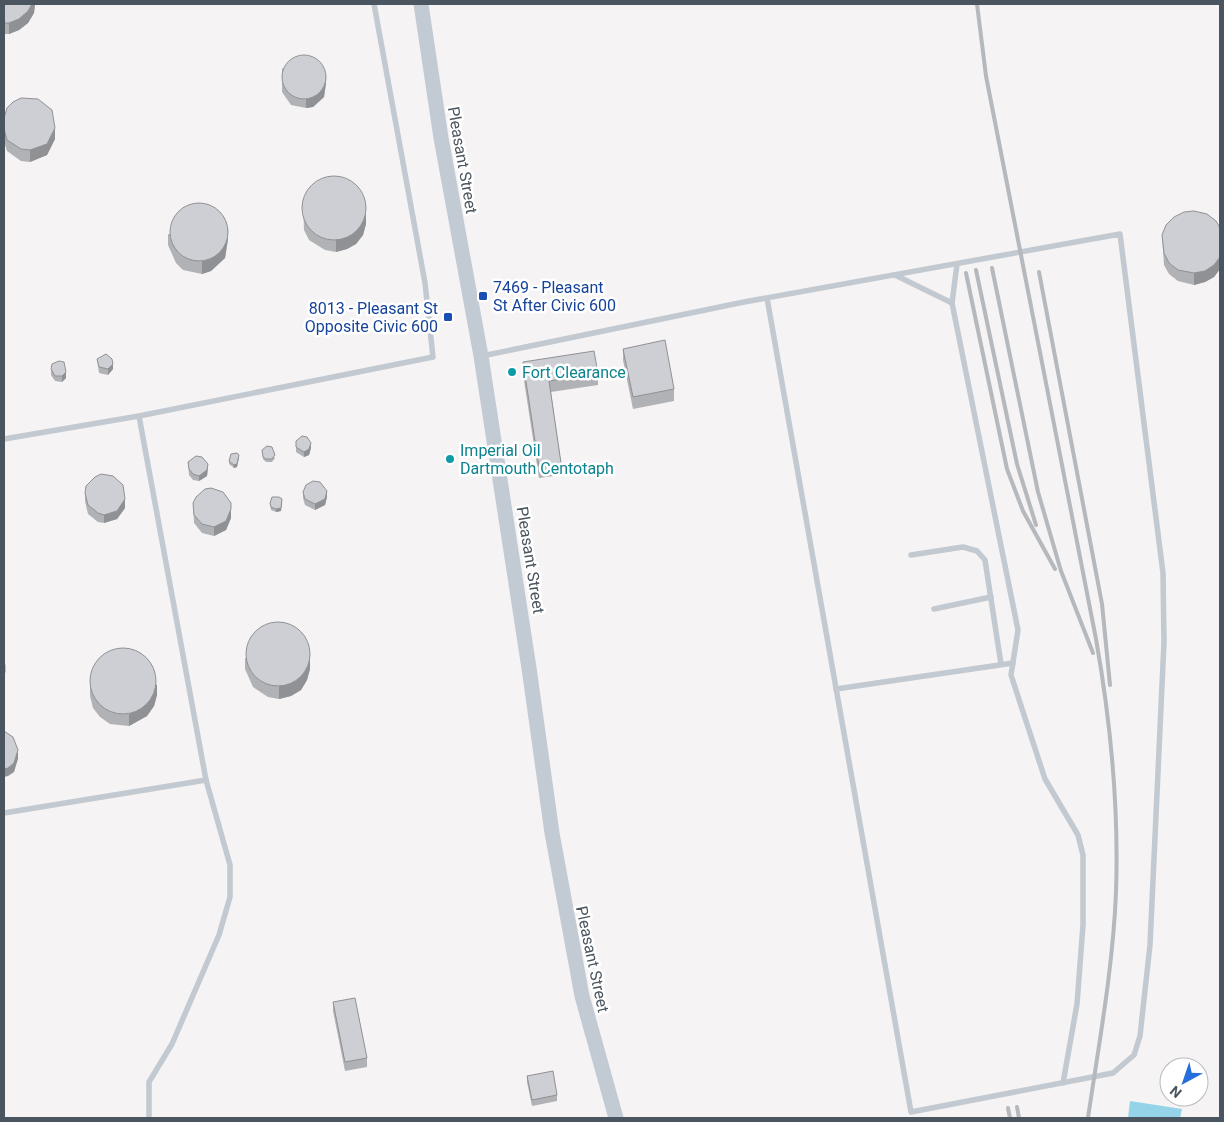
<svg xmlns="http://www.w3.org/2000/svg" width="1224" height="1122" viewBox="0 0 1224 1122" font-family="Roboto,sans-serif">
<rect width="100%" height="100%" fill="#f5f3f3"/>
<polygon fill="#95d4e8" points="1130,1101 1182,1109 1180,1118 1128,1118"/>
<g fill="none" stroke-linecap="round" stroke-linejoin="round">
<g stroke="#c2c9d0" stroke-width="5.5">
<polyline points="895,275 952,303 957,264"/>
<polyline points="952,303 1018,630 1011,675 1045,779 1078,835 1083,855 1083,925 1077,1004 1063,1083"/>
<polyline points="482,356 744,302 1120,234 1163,573 1164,642 1150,945 1140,1036 1134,1055 1113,1073 911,1112 767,298"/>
<polyline points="139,416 206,780 230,865 230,897 219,935 172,1044 149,1082 149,1118"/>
<polyline points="4,439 139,416 433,357 425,283 374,4"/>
<polyline points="911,555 963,547 977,551 985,560 1001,664"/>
<polyline points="934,609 991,597"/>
<polyline points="836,689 1013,663"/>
<polyline points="4,813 206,780"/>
</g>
<polyline stroke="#c2cad4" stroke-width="15" points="421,4 441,138 481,356 529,668 552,833 582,996 616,1118"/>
<g stroke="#b5b8bc" stroke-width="4">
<path d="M 977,4 L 986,76 L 1096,639 C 1111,724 1119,806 1116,892 C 1113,968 1099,1043 1088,1118"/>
<polyline points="992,268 1038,492 1061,571 1093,653"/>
<polyline points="976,270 1017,464 1036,525"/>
<polyline points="1039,272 1102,604 1110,685"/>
<polyline points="966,273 1007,469 1023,511 1055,569"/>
<polyline points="1017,1107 1019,1118"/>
<polyline points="1008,1108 1010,1118"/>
</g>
</g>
<g fill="#b0b2b6">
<polygon points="4,4 35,4 34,13 28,23 19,30 9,34 4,34"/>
<polygon points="282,68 326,83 324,97 313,107 306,108 291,105 282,92"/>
<polygon points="4,118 55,139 47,155 30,162 21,161 7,151 4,141"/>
<polygon points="303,200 366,224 363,235 356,244 347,249 336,252 325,250 309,240 304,230"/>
<polygon points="1220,228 1220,269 1214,277 1205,282 1194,285 1178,281 1169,274 1164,265 1162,235"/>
<polygon points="168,234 228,239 225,258 211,271 202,274 183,270 176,263 168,245"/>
<polygon points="623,349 674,389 674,401 633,409 623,360"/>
<polygon points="97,359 113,369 108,375 99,373"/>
<polygon points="523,362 598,374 598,385 551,392 561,463 561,475 539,478 523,374"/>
<polygon points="51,369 66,378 62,382 55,381 51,375"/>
<polygon points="296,441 311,448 309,455 304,457 296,452"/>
<polygon points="262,450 275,458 272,462 266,462 263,459"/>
<polygon points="239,458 237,467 234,468 229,464 229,461"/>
<polygon points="188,462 208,470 207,476 199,481 193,480 189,475"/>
<polygon points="303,492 327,497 325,505 315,510 305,505 303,498"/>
<polygon points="85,493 125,508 117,519 104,523 98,522 88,514 85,501"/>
<polygon points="282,502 281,511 276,512 271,510 270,503"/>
<polygon points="193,503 231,518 226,530 214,536 202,533 194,523"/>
<polygon points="245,658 310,669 307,680 301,690 291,696 279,699 268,697 253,687 245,669"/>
<polygon points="90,685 157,695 154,706 147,716 129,726 110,724 100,717 93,708 90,696"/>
<polygon points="333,1002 367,1058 367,1067 345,1071 333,1011"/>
<polygon points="527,1076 557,1095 557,1101 532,1106 527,1082"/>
</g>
<g fill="#909194">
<polygon points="32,4 35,4 34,13 28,23 19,30 9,34 9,23"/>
<polygon points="326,74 326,83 324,97 313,107 306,108 306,100"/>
<polygon points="55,128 55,139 47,155 30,162 30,150"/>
<polygon points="366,213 366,224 363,235 356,244 347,249 336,252 336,240"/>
<polygon points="228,227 228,239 225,258 211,271 202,274 202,262"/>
<polygon points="1220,257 1220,269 1214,277 1205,282 1194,285 1194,273"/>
<polygon points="113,364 113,369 108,375 108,369"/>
<polygon points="66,372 66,378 62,382 62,376"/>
<polygon points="311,443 311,448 309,455 304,457 304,452"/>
<polygon points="239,455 237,467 234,468 234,465"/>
<polygon points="208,464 207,476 199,481 199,476"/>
<polygon points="327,491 327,497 325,505 315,510 315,504"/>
<polygon points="125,499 125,508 117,519 104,523 104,515"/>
<polygon points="282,499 281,511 276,512 276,509"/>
<polygon points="231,509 231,518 226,530 214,536 214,527"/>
<polygon points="310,658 310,669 307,680 301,690 291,696 279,699 279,687"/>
<polygon points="5,672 5,681 4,683 4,674"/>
<polygon points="157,684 157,695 154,706 147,716 129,726 129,715"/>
<polygon points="18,750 18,759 14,772 8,776 4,777 4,769"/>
</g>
<g fill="#cdcfd4" stroke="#909194">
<polygon points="4,4 32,4 28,11 19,19 9,23 4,23"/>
<circle cx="304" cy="77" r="22"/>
<polygon points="21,98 38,99 52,110 55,128 47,144 30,150 21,149 7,140 4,129 4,118 7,108 13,102"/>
<circle cx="334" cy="208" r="32"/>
<circle cx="199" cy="232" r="29"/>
<polygon points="1194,211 1207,214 1216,221 1220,228 1220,257 1214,265 1205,271 1194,273 1178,270 1169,263 1164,253 1162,235 1166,225 1174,217 1184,212"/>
<polygon points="665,340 674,389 633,397 623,349"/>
<polygon points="594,351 598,374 549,381 561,463 539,467 523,362"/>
<polygon points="106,354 112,359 113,364 108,369 99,367 97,359"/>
<polygon points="59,361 64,362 66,372 62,376 55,376 51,369 52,364"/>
<polygon points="302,436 307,437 311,443 309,449 304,452 296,447 296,441"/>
<polygon points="267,446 272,447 275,455 272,459 266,459 263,457 262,450"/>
<polygon points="237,453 239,455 237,464 234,465 229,461 231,454"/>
<polygon points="196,456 202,457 208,464 207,470 199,476 193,474 189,469 188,462"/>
<polygon points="101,474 113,476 123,485 125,499 117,511 104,515 98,513 88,505 85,493 86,486 95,477"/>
<polygon points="313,481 320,482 327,491 325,499 315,504 305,499 303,492 306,485"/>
<polygon points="211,488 223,492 231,503 231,509 226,521 214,527 202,524 194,515 193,503 196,497 205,489"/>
<polygon points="272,497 279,497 282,499 281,508 276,509 271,507 270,503"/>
<circle cx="278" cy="654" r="32"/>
<circle cx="123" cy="681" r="33"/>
<polygon points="4,663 5,665 5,672 4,674"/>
<polygon points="4,731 13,737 18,750 14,763 8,768 4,769"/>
<polygon points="355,998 367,1058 345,1062 333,1002"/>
<polygon points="553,1071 557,1095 532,1100 527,1076"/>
</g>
<g fill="#1a4fb4" stroke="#fff" stroke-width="2">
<rect x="478" y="291" width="10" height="10" rx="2.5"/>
<rect x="443" y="312" width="10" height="10" rx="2.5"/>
</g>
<g fill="#0f9aa8" stroke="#fff" stroke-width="2">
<circle cx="512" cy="372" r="5"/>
<circle cx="450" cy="459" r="5"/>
</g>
<g text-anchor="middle" stroke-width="5" stroke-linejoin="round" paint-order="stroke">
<g font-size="16" fill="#4b555f" stroke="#fff">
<text transform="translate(463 160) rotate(80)" y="6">Pleasant Street</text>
<text transform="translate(531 560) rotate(81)" y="6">Pleasant Street</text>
<text transform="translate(593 959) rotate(78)" y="6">Pleasant Street</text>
</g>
<g font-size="16" fill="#164399" stroke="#fff" text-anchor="start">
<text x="493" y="293">7469 - Pleasant<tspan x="493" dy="18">St After Civic 600</tspan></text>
<text x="438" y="314" text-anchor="end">8013 - Pleasant St<tspan x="438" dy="18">Opposite Civic 600</tspan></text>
</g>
<g font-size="16" fill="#0d838f" stroke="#fff" text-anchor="start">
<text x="522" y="378">Fort Clearance</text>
<text x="460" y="456">Imperial Oil<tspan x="460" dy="18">Dartmouth Centotaph</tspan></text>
</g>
</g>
<rect width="1224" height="1122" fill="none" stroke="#4b555f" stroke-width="10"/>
<g transform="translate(1184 1082) rotate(220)"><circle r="24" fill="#ffffff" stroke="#b7bbbf"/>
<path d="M0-4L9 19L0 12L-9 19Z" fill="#266edb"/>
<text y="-8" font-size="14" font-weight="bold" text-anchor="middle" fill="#4b555f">N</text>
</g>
</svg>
